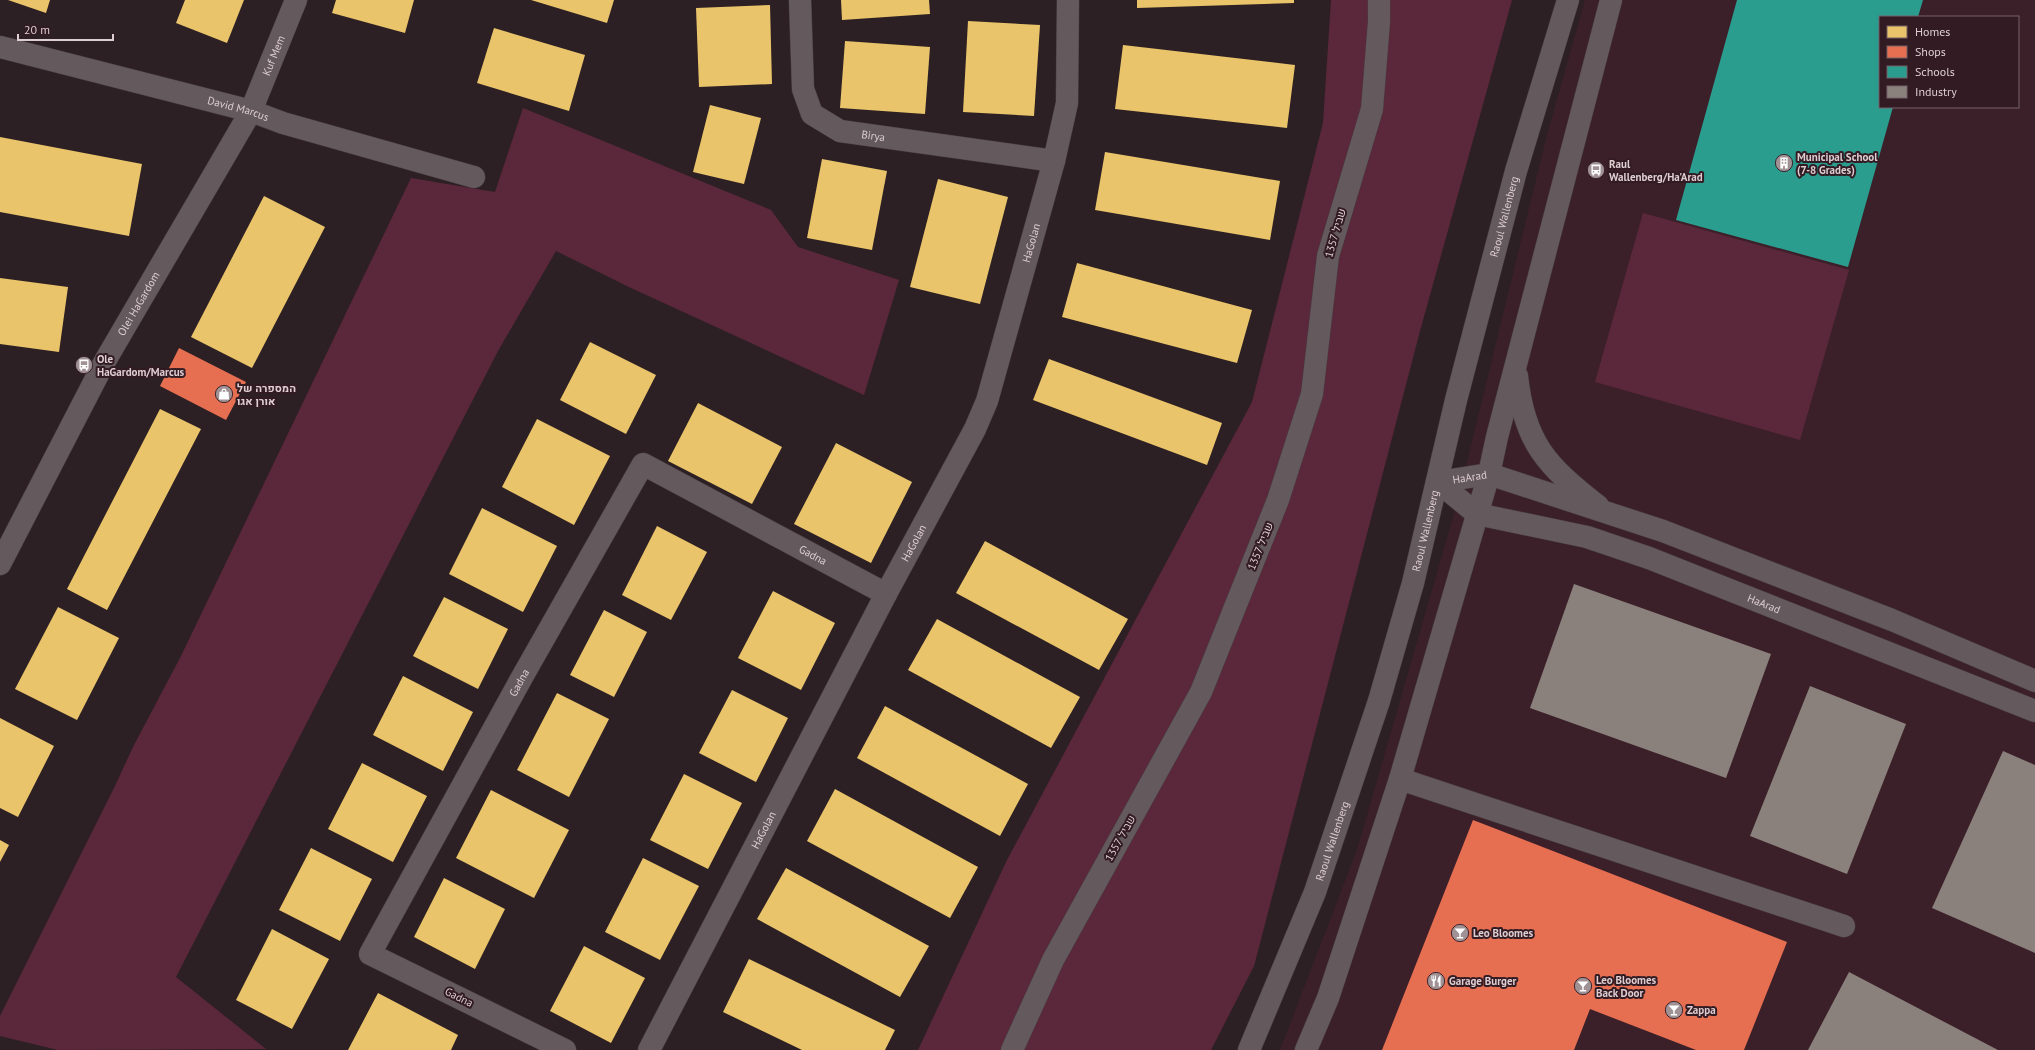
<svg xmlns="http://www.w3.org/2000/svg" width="2035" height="1050" viewBox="0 0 2035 1050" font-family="'PT Sans',Heebo,sans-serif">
<rect width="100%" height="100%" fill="#2d2024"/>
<path fill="#3c2029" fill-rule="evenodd" d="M 1585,0 L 2035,0 L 2035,1050 L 1280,1050 L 1357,850 L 1456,507 L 1546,139 ZM 1880,17 L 2018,17 L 2018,107 L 1880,107 Z"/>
<g fill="#5b273a">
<polygon points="1331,0 1512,0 1420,331 1254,966 1211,1050 918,1050 1007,860 1252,402 1323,123"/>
<polygon points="523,108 771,210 798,247 899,280 864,395 631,288 556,251 498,351 176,977 266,1049 58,1050 0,1036 0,1016 115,786 133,747 181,656 411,178 495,192"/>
<polygon points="1643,213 1849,270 1800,440 1595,382"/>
</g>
<g fill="#e9c46a">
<polygon points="8,0 50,0 46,13"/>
<polygon points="185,0 244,0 227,43 176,23"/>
<polygon points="336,0 414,0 405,33 332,13"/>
<polygon points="531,0 614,0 607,23"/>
<polygon points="841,0 929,0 930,14 842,20"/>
<polygon points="1137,0 1294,0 1294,3 1137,8"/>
<polygon points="770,5 772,84 699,87 696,8"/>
<polygon points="968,21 1040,25 1034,116 963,112"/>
<polygon points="494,28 585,55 569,111 477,83"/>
<polygon points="845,41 930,47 925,114 840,108"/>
<polygon points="1123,45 1295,65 1287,128 1115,109"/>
<polygon points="710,105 761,118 744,184 693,172"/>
<polygon points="0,137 142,164 129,236 0,212"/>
<polygon points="1105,152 1280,181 1270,240 1095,210"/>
<polygon points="822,159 887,171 872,250 807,238"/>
<polygon points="938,179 1008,197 980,304 910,287"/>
<polygon points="264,196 325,227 252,368 191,337"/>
<polygon points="1077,263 1252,310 1237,363 1062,317"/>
<polygon points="0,278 68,287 59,352 0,344"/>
<polygon points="590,342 656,375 626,434 560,400"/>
<polygon points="1049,359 1222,423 1207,465 1033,400"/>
<polygon points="698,403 782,447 752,504 668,461"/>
<polygon points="160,409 201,429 107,610 67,589"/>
<polygon points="537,419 610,456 574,525 502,487"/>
<polygon points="836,443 912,482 871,563 794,524"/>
<polygon points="482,508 557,546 523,612 449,574"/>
<polygon points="657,526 707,552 671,620 622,595"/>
<polygon points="985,541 1128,619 1099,670 956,593"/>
<polygon points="773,591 835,623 801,690 738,658"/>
<polygon points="444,597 508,629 478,689 413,656"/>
<polygon points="58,607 119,638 77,720 15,689"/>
<polygon points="604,610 647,632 614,697 570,675"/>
<polygon points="937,619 1080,697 1051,748 908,670"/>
<polygon points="403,676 473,712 443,771 373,735"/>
<polygon points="732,690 788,718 756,782 699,753"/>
<polygon points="557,693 609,719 569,797 517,770"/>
<polygon points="885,706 1028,784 1000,836 857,758"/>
<polygon points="0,718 54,746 18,817 0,808"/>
<polygon points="362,763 427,796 393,862 328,829"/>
<polygon points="684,774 742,803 708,869 650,840"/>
<polygon points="835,789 978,867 950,918 807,841"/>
<polygon points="491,790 569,830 534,898 456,858"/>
<polygon points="0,840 9,845 0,862"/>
<polygon points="311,848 372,879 340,941 279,910"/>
<polygon points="643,858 699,886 660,960 605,932"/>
<polygon points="786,868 929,946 900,997 757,919"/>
<polygon points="444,878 505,909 475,969 414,937"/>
<polygon points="272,929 329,959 292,1029 236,1000"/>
<polygon points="584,946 645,978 611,1043 550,1011"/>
<polygon points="749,959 895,1030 885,1050 802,1050 723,1012"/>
<polygon points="378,993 458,1035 451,1050 348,1050"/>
</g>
<g fill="#e76f51">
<polygon points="179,348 246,382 226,420 160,386"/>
<polygon points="1473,820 1787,942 1744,1050 1696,1050 1590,1009 1574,1050 1382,1050"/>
</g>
<polygon fill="#2a9d8f" points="1737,0 1923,0 1918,17 1880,17 1880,107 1893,107 1848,267 1676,220"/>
<g fill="#8a817c">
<polygon points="1574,584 1771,654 1726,778 1530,708"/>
<polygon points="1810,686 1906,724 1847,874 1750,836"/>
<polygon points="2003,751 2035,765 2035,953 1932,908"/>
<polygon points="1849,972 1998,1050 1808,1050"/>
</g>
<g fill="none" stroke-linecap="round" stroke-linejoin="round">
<defs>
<g id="minor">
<path id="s1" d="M 800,0 L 803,89 L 812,114 L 840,131 L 1054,161"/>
<path id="s2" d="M 0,47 L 251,111 L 283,123 L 474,177"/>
<path d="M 1517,376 C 1524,443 1547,466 1598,506"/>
<path id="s3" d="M 1438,482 L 1477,514 L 1587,537 L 1649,558 L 2035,711"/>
<path id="s4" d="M 1438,482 L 1489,474 L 1663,531 L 1892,620 L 2035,681"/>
<path id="s5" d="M 0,564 L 105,361 L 251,111 L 296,0"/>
<polyline points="1400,779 1844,926"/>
<path id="s6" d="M 565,1050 L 370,954 L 521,679 L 643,464 L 886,594"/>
<path id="s7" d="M 649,1050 L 886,594 L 975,429 L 987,401 L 1054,161 L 1067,103 L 1068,0"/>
<polyline points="1012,1050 1053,960 1201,692 1278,500 1312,394 1328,256 1372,109 1379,22 1379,0"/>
<path id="s8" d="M 1249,1050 L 1315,892 L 1379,701 L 1413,583 L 1456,400 L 1516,171 L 1568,0"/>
<polyline points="1306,1050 1328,998 1400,779 1489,474 1497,437 1611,0"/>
</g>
</defs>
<use href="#minor" stroke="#483d41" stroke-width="23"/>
<use href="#minor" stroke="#64595d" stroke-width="22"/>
</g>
<defs>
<symbol id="building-disc" viewBox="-11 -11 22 22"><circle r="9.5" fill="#a09195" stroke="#321b23"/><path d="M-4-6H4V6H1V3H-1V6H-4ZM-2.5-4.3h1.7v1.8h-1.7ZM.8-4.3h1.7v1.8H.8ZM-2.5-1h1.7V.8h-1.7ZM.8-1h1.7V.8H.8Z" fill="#fff"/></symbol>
<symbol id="bus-disc" viewBox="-11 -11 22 22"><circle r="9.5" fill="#a09195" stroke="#321b23"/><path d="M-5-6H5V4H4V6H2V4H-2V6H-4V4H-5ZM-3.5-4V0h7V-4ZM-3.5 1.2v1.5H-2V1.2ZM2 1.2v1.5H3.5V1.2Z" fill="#fff"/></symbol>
<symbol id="shop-disc" viewBox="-11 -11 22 22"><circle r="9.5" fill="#a09195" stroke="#321b23"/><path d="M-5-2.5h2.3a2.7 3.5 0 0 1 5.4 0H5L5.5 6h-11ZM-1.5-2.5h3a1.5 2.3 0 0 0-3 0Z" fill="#fff"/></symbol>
<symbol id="bar-disc" viewBox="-11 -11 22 22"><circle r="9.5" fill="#a09195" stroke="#321b23"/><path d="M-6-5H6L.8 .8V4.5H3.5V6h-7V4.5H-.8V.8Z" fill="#fff"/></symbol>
<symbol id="restaurant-disc" viewBox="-11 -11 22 22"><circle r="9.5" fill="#a09195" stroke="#321b23"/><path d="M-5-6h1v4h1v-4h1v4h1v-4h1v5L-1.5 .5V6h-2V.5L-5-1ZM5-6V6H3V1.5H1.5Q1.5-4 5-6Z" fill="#fff"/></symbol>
</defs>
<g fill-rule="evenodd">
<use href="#building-disc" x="1774" y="153" width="20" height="20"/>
<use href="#bus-disc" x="1586" y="160" width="20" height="20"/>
<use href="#bus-disc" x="74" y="355" width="20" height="20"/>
<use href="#shop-disc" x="214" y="384" width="20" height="20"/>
<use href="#bar-disc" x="1450" y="923" width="20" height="20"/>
<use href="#restaurant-disc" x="1426" y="971" width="20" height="20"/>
<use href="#bar-disc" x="1573" y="976" width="20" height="20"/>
<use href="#bar-disc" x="1664" y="1000" width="20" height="20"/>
</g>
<g text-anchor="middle" stroke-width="4" stroke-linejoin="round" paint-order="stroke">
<g font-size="11" fill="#deced2" stroke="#321b23">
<text dy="4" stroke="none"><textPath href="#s5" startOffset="578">Kuf Mem</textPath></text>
<text dy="4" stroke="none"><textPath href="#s2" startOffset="246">David Marcus</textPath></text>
<text dy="4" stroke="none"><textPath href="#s1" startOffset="182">Birya</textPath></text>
<text dy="4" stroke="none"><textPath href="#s8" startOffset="873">Raoul Wallenberg</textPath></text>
<text transform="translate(1335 233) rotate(-74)" y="4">שביל 1357</text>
<text dy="4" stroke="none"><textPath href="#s7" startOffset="896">HaGolan</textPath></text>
<text dy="4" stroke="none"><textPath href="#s5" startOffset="295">Olei HaGardom</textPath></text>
<text dy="4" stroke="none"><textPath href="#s4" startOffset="32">HaArad</textPath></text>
<text dy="4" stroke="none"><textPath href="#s8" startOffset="549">Raoul Wallenberg</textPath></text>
<text dy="4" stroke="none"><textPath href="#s7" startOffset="572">HaGolan</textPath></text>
<text transform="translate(1260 546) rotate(-68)" y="4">שביל 1357</text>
<text dy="4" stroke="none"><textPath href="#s6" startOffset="971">Gadna</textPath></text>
<text dy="4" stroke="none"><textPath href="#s3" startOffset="352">HaArad</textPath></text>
<text dy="4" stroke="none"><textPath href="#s6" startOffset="527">Gadna</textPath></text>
<text dy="4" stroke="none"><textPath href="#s7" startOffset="248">HaGolan</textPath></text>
<text transform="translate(1120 838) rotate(-61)" y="4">שביל 1357</text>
<text dy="4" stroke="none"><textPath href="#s8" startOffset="225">Raoul Wallenberg</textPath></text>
<text transform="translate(459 997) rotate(26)" y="4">Gadna</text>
</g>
<g font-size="11" font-weight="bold" fill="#deced2" stroke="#321b23" text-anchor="start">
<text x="1797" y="161">Municipal School<tspan x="1797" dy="13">(7-8 Grades)</tspan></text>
<text x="1609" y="168">Raul<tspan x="1609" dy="13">Wallenberg/Ha'Arad</tspan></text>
<text x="97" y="363">Ole<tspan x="97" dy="13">HaGardom/Marcus</tspan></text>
<text x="237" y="392">המספרה של<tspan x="237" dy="13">אורן אגו</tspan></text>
<text x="1473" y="937">Leo Bloomes</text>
<text x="1596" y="984">Leo Bloomes<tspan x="1596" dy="13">Back Door</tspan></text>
<text x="1449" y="985">Garage Burger</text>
<text x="1687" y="1014">Zappa</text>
</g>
</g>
<rect x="1879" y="16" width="140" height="92" fill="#321b23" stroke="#776369"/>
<rect x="1887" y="26" width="20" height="12" fill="#e9c46a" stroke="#776369"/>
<text x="1915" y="36" font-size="12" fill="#deced2">Homes</text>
<rect x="1887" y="46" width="20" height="12" fill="#e76f51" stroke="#776369"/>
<text x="1915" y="56" font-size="12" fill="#deced2">Shops</text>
<rect x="1887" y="66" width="20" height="12" fill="#2a9d8f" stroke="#776369"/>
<text x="1915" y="76" font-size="12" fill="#deced2">Schools</text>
<rect x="1887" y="86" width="20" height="12" fill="#8a817c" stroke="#776369"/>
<text x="1915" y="96" font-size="12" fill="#deced2">Industry</text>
<path d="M18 34v6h95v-6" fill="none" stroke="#deced2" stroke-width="2"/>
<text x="24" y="34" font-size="12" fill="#deced2" stroke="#321b23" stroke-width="3" paint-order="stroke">20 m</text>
</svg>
